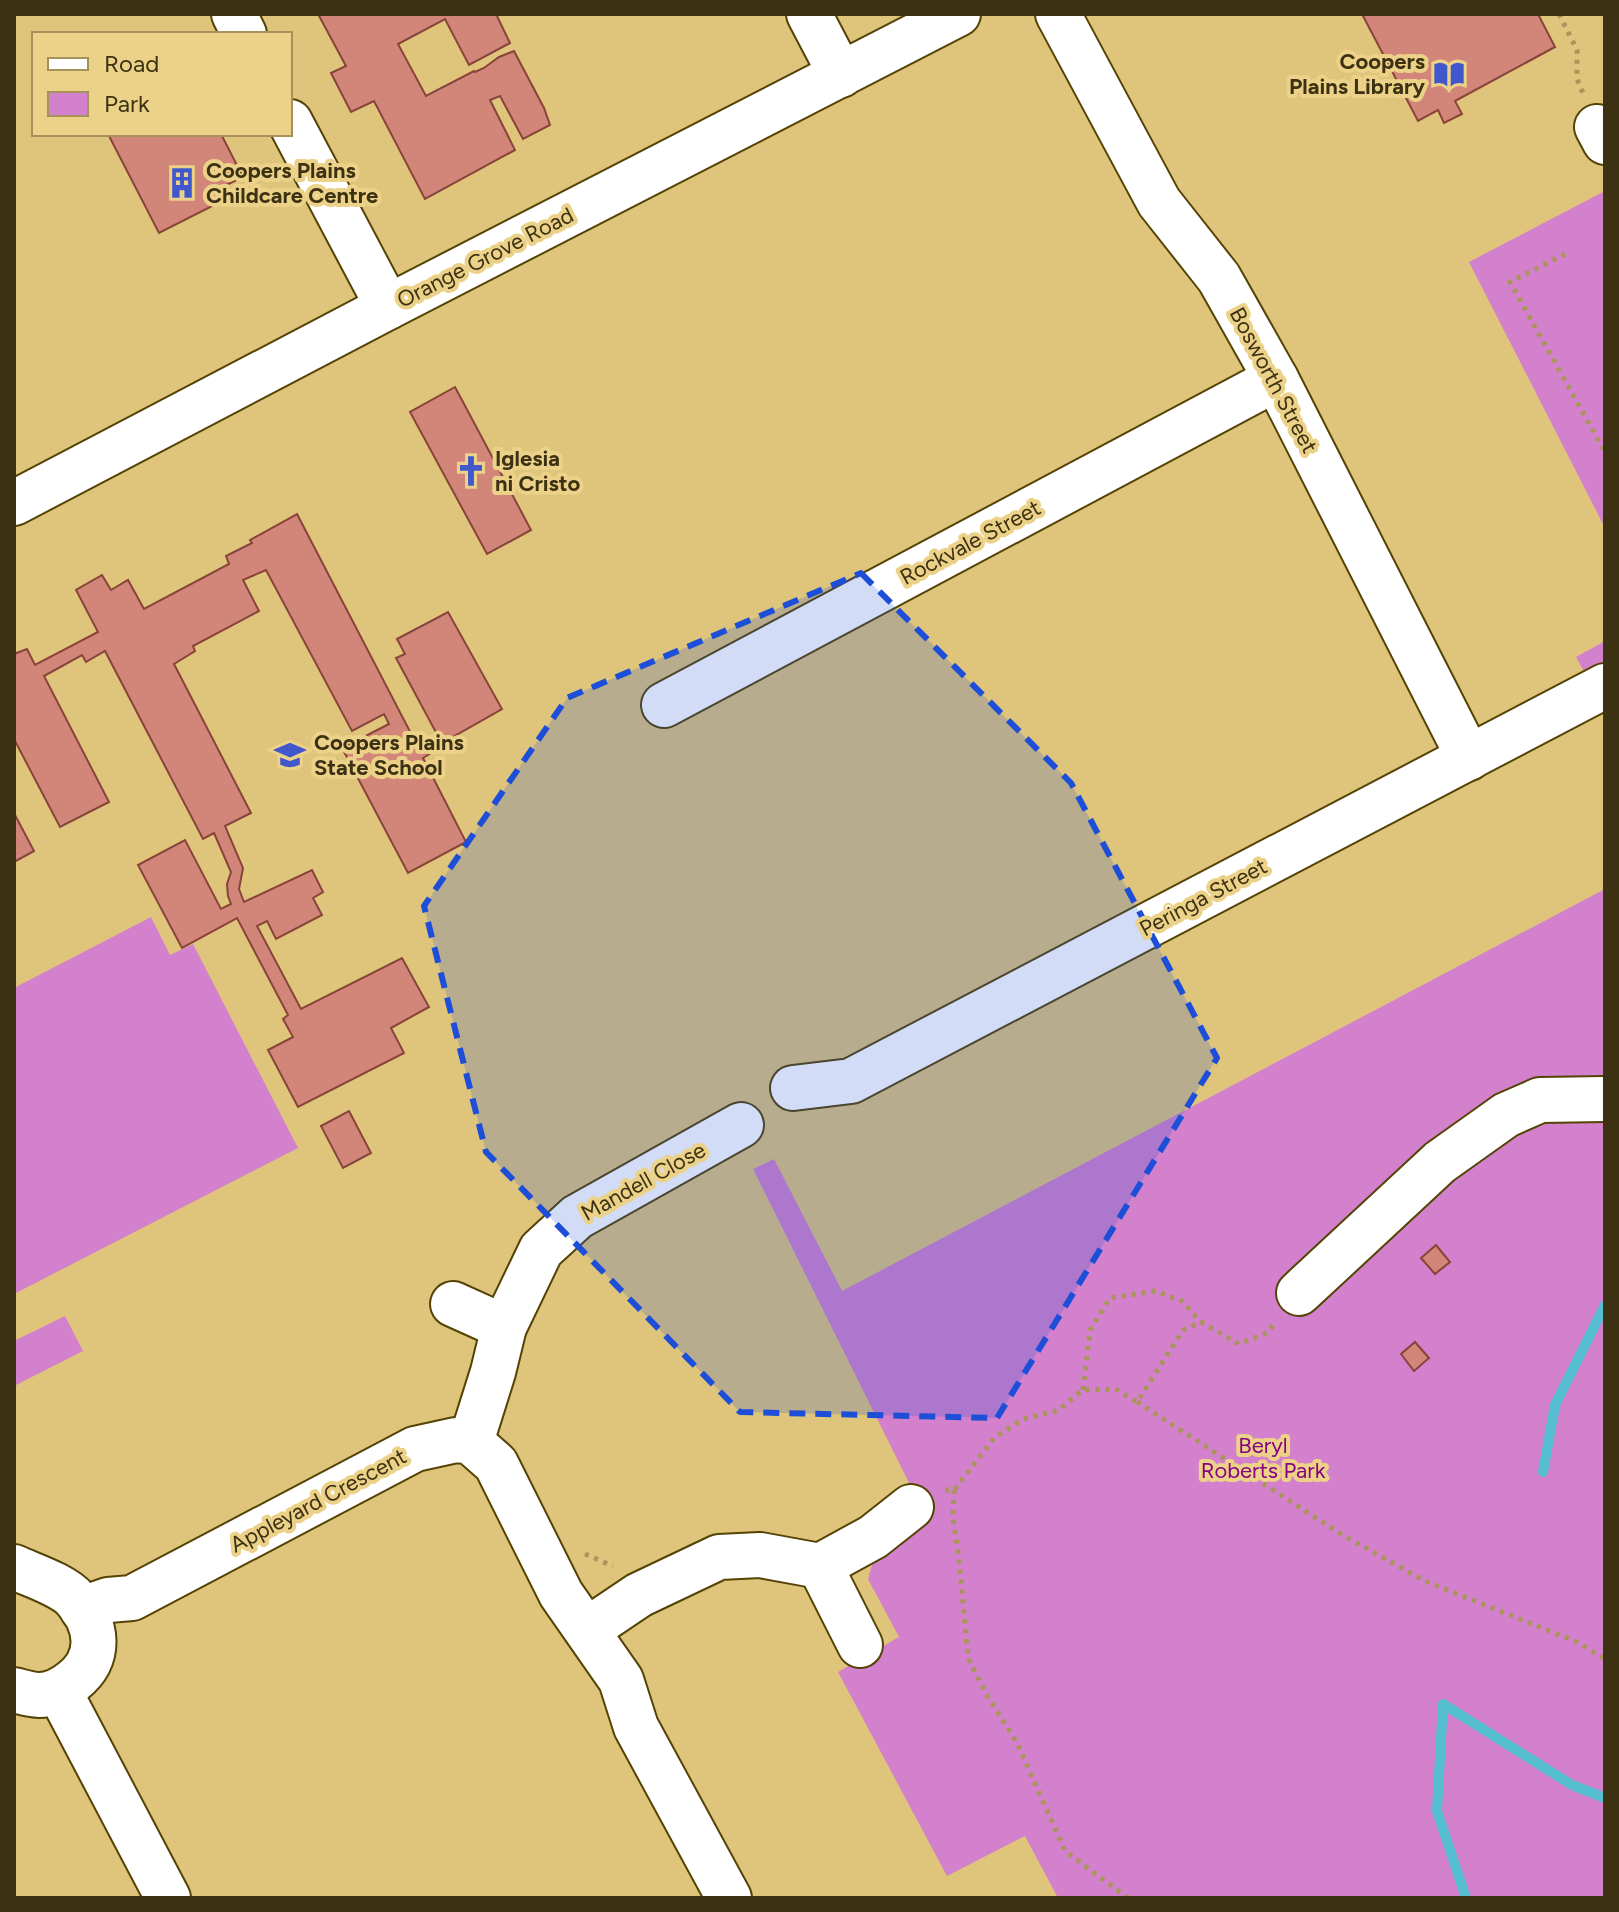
<svg xmlns="http://www.w3.org/2000/svg" width="1619" height="1912" viewBox="0 0 1619 1912" font-family="Figtree,sans-serif">
<rect width="100%" height="100%" fill="#dfc47c"/>
<g fill="#d381cc">
<polygon points="1605,191 1605,528 1469,262"/>
<polygon points="1605,641 1605,710 1576,657"/>
<polygon points="1605,889 1605,1898 1058,1898 1025,1836 947,1876 838,1672 899,1637 868,1579 874,1558 924,1513 753,1169 774,1159 842,1291"/>
<polygon points="151,917 170,955 193,944 298,1148 14,1294 14,988"/>
<polygon points="65,1316 83,1351 14,1386 14,1341"/>
</g>
<g fill="none" stroke-linecap="round" stroke-linejoin="round">
<g stroke="#56bfd1" stroke-width="10">
<polyline points="1543,1472 1555,1405 1605,1305"/>
<polyline points="1466,1898 1437,1811 1443,1704 1572,1785 1605,1798"/>
</g>
</g>
<g fill="#d28679" stroke="#894439" stroke-width="2">
<polygon points="318,14 496,14 510,43 469,65 445,19 398,44 426,96 474,71 475,72 484,68 499,57 514,51 544,108 550,125 523,139 500,96 490,100 515,150 425,199 374,101 351,112 331,73 346,66"/>
<polygon points="1362,14 1538,14 1555,47 1455,101 1462,114 1444,123 1438,110 1418,121"/>
<polygon points="108,134 221,134 243,177 218,189 224,200 159,233"/>
<polygon points="455,387 531,530 487,554 410,412"/>
<polygon points="297,514 418,747 438,736 396,658 405,654 397,639 448,612 502,709 453,737 454,739 423,758 466,842 408,873 342,748 389,724 384,714 352,731 266,570 243,580 259,611 193,646 195,651 174,664 251,813 225,826 243,868 239,889 244,902 312,870 323,892 313,898 322,915 276,939 267,921 257,926 301,1009 402,958 429,1007 391,1028 404,1053 298,1107 268,1050 293,1037 283,1019 288,1015 237,918 182,948 138,865 185,840 221,909 231,904 228,896 227,884 231,872 214,833 203,839 105,651 86,662 82,655 44,676 109,802 60,827 14,739 14,654 27,649 35,665 98,632 76,590 102,575 111,590 128,580 144,609 229,564 226,556 252,543 250,540"/>
<polygon points="14,813 34,851 14,862"/>
<polygon points="349,1111 371,1153 343,1168 321,1126"/>
<polygon points="1436,1245 1450,1262 1435,1274 1421,1258"/>
<polygon points="1415,1342 1429,1358 1414,1371 1401,1354"/>
</g>
<g fill="none" stroke-linecap="round" stroke-linejoin="round">
<defs>
<g id="minor">
<polyline points="234,14 244,34"/>
<polyline points="809,14 841,75"/>
<polyline points="1058,14 1159,202 1219,278 1276,379 1469,758"/>
<polyline points="290,122 388,307"/>
<polyline points="1597,127 1605,142"/>
<polyline points="664,705 1276,379"/>
<polyline points="793,1088 851,1081 1605,686"/>
<polyline points="1299,1293 1440,1162 1506,1115 1540,1100 1605,1099"/>
<polyline points="453,1304 504,1327"/>
<polyline points="471,1442 493,1372 504,1327 541,1250 577,1217 741,1125"/>
<polyline points="820,1566 860,1645"/>
<path d="M 14,1567 C 31,1575 63,1585 75,1599 C 98,1625 102,1658 73,1681 C 63,1689 51,1695 39,1695 C 31,1695 22,1692 14,1690"/>
<polyline points="82,1609 108,1600 132,1598 415,1449 456,1440 471,1442 496,1464 561,1594 621,1680 636,1727 729,1898"/>
<polyline points="587,1630 639,1595 719,1557 760,1555 820,1566 873,1537 911,1507"/>
<polyline points="59,1691 168,1898"/>
</g>
<polyline id="major" points="14,503 388,307 958,14"/>
</defs>
<use href="#minor" stroke="#554305" stroke-width="48"/>
<use href="#major" stroke="#554305" stroke-width="48"/>
<g stroke="#a99459" stroke-width="5" stroke-dasharray="4 6" stroke-linecap="butt">
<polyline points="1559,14 1577,50 1577,79 1583,93"/>
<polyline points="1565,254 1510,282 1605,452"/>
<polyline points="1083,1390 1090,1330 1110,1298 1155,1291 1182,1301 1201,1322"/>
<polyline points="1137,1402 1341,1534 1425,1581 1577,1642 1605,1659"/>
<polyline points="945,1490 954,1490 994,1438 1023,1419 1057,1411 1083,1390 1115,1389 1137,1402 1183,1330 1201,1322 1239,1344 1267,1333 1275,1323"/>
<polyline points="954,1490 953,1518 959,1559 968,1658 985,1692 1017,1743 1065,1851 1128,1898"/>
<polyline points="585,1554 613,1566"/>
</g>
<use href="#minor" stroke="#fff" stroke-width="44"/>
<use href="#major" stroke="#fff" stroke-width="44"/>
</g>
<path fill="#1d4ed8" fill-opacity="0.2" stroke="#1d4ed8" stroke-width="6" stroke-dasharray="16 10" stroke-linejoin="round" d="M 861,573 L 1071,783 L 1217,1058 L 997,1418 L 740,1412 L 486,1152 L 424,906 L 567,698 Z"/>
<defs>
<symbol id="library-bare" viewBox="-9 -9 18 18"><path d="M-6-4Q-3-5.5-.7-3.5V5Q-3 3-6 4ZM6-4Q3-5.5 .7-3.5V5Q3 3 6 4Z" fill="#4158cc" stroke="#ecd188" stroke-width="2.5" paint-order="stroke"/></symbol>
<symbol id="building-bare" viewBox="-9 -9 18 18"><path d="M-4-6H4V6H1V3H-1V6H-4ZM-2.5-4.3h1.7v1.8h-1.7ZM.8-4.3h1.7v1.8H.8ZM-2.5-1h1.7V.8h-1.7ZM.8-1h1.7V.8H.8Z" fill="#4158cc" stroke="#ecd188" stroke-width="2.5" paint-order="stroke"/></symbol>
<symbol id="church-bare" viewBox="-9 -9 18 18"><path d="M-1.2-6h2.4v3.5h3.3v2.4h-3.3V6h-2.4V-.1h-3.3v-2.4h3.3Z" fill="#4158cc" stroke="#ecd188" stroke-width="2.5" paint-order="stroke"/></symbol>
<symbol id="school-bare" viewBox="-9 -9 18 18"><path d="M0-5L7-2L0 1L-7-2ZM-4 1L0 2.5L4 1V4Q0 6-4 4Z" fill="#4158cc" stroke="#ecd188" stroke-width="2.5" paint-order="stroke"/></symbol>
</defs>
<g fill-rule="evenodd">
<use href="#library-bare" x="1427" y="52" width="44" height="44"/>
<use href="#building-bare" x="160" y="161" width="44" height="44"/>
<use href="#church-bare" x="449" y="449" width="44" height="44"/>
<use href="#school-bare" x="268" y="733" width="44" height="44"/>
</g>
<g text-anchor="middle" stroke-width="8" stroke-linejoin="round" paint-order="stroke">
<g font-size="22" font-weight="bold" fill="#3c3113" stroke="#ecd188" text-anchor="start">
<text x="1425" y="69" text-anchor="end">Coopers<tspan x="1425" dy="25">Plains Library</tspan></text>
<text x="206" y="178">Coopers Plains<tspan x="206" dy="25">Childcare Centre</tspan></text>
<text x="495" y="466">Iglesia<tspan x="495" dy="25">ni Cristo</tspan></text>
<text x="314" y="750">Coopers Plains<tspan x="314" dy="25">State School</tspan></text>
</g>
<g font-size="22" fill="#3c3113" stroke="#ecd188">
<text transform="translate(485 257) rotate(-27)" y="8">Orange Grove Road</text>
<text transform="translate(1274 380) rotate(62)" y="8">Bosworth Street</text>
<text transform="translate(970 542) rotate(-28)" y="8">Rockvale Street</text>
<text transform="translate(1203 897) rotate(-28)" y="8">Peringa Street</text>
<text transform="translate(643 1181) rotate(-29)" y="8">Mandell Close</text>
<text transform="translate(318 1500) rotate(-28)" y="8">Appleyard Crescent</text>
</g>
<g font-size="22" fill="#860282" stroke="#ecd188">
<text x="1263" y="1453">Beryl<tspan x="1263" dy="25">Roberts Park</tspan></text>
</g>
</g>
<rect width="1619" height="1912" fill="none" stroke="#3c3113" stroke-width="32"/>
<rect x="32" y="32" width="260" height="104" fill="#ecd188" stroke="#a69159" stroke-width="2"/>
<rect x="48" y="58" width="40" height="12" fill="#ffffff" stroke="#a69159" stroke-width="2"/>
<text x="104" y="72" font-size="24" fill="#3c3113">Road</text>
<rect x="48" y="92" width="40" height="24" fill="#d381cc" stroke="#a69159" stroke-width="2"/>
<text x="104" y="112" font-size="24" fill="#3c3113">Park</text>
</svg>
